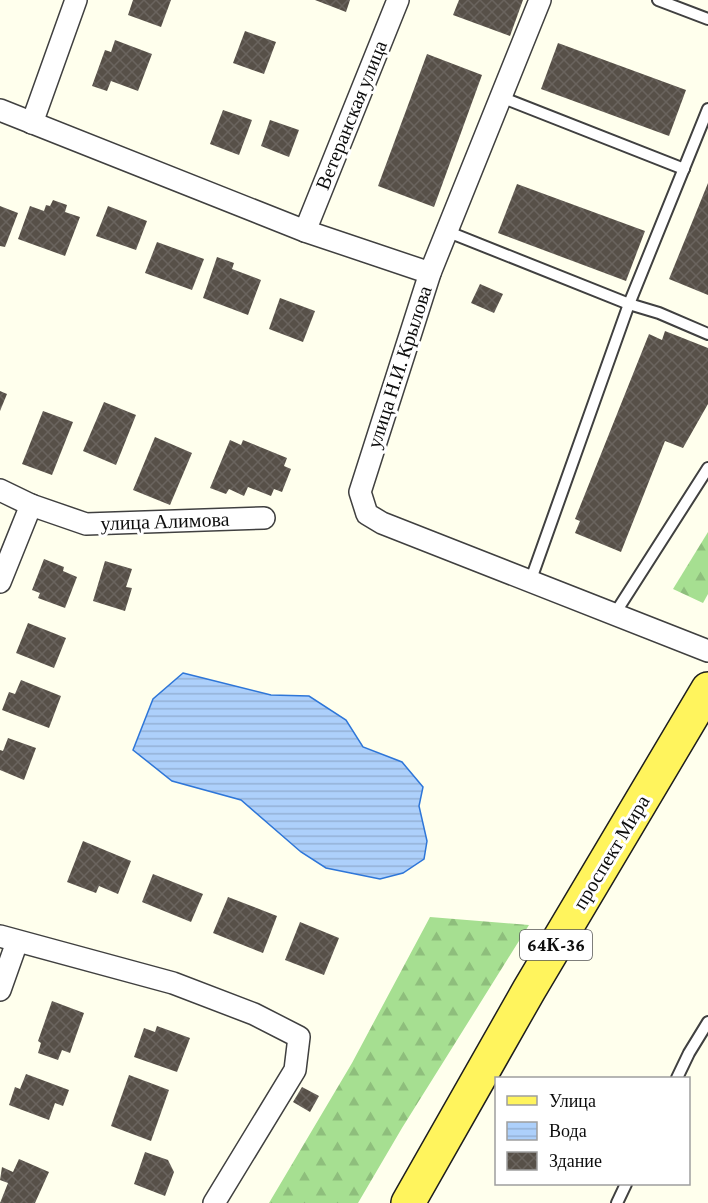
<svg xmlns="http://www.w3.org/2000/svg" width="708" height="1203" viewBox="0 0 708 1203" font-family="'Crimson Pro',serif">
<defs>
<pattern id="forest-firs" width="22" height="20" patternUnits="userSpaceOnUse" patternTransform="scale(1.5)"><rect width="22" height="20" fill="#a6df91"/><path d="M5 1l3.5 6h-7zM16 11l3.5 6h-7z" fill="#8ebe7c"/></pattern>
<pattern id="water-rules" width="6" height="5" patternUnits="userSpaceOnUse" patternTransform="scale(1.5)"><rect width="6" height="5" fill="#add0fb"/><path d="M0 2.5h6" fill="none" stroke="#94b1d6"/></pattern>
<pattern id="building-cross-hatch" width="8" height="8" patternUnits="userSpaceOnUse" patternTransform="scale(1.5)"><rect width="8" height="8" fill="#575048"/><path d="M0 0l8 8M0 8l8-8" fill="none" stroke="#6a645e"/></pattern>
</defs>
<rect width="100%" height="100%" fill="#ffffed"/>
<g fill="url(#forest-firs)">
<polygon points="708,532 708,594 703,603 673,589"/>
<polygon points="430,917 529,925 402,1128 358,1203 269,1203 352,1063"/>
</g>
<polygon fill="url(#water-rules)" stroke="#2e76d8" stroke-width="1.5" points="183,673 271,695 309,696 346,720 363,747 402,762 423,787 419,806 427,841 424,859 403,873 380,879 326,868 301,852 241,800 172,781 133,750 153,699"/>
<g fill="url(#building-cross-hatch)">
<polygon points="133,0 171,0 161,27 128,15"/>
<polygon points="315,0 350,0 346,12"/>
<polygon points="459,0 523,0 510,36 453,15"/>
<polygon points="245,31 276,42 264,74 233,63"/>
<polygon points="115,40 152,54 138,91 111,81 107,91 92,86 105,50 111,52"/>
<polygon points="558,43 686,90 669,136 541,89"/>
<polygon points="427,54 482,75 434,207 378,186"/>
<polygon points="223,110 252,120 239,155 210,144"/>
<polygon points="270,120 299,130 289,157 261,146"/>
<polygon points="708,183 708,295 669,279"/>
<polygon points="517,184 645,231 626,281 498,233"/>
<polygon points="53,200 67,205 65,212 80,217 65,256 18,239 30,206 44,211 46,205 50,206"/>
<polygon points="0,206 18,213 5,247 0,246"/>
<polygon points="108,206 147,221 136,250 96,236"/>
<polygon points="157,242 204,259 192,290 145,273"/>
<polygon points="217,257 234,263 232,269 261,280 248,315 203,298"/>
<polygon points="480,284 503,294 494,313 471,303"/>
<polygon points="280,298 315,311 303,342 269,329"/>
<polygon points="665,331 708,348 708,404 683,448 665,441 621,552 575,533 580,521 575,519 649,334 662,340"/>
<polygon points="0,391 7,394 0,411"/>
<polygon points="104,402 136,415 116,465 83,451"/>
<polygon points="43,411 73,422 52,475 22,464"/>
<polygon points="155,437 192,453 170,505 133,490"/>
<polygon points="230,440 241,445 243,440 287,458 284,466 291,469 282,492 274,489 271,496 248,487 244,496 229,489 226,494 210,488"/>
<polygon points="44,559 64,567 63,571 77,577 65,608 38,598 40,593 32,590"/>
<polygon points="105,561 132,569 126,587 132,588 125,611 93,601"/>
<polygon points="28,623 66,638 54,668 16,653"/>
<polygon points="21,680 61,696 49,728 2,710 9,692 15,694"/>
<polygon points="8,738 36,748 24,780 0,770 0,750 3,751"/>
<polygon points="83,841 131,861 118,894 99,886 96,893 67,882"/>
<polygon points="153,874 203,894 191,922 142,902"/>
<polygon points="228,897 277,916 263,953 213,933"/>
<polygon points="300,922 339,938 324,975 285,960"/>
<polygon points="52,1001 84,1013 70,1053 62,1050 58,1060 38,1053 41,1043 38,1041"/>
<polygon points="157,1026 190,1038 177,1072 134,1057 144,1028 155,1032"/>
<polygon points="26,1074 69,1090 63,1106 55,1103 49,1120 9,1105 15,1087 20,1089"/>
<polygon points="129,1075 169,1090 151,1141 111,1126"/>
<polygon points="302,1087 319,1096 310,1112 293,1102"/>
<polygon points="145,1152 168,1160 174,1172 165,1196 134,1184"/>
<polygon points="19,1159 49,1172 35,1203 0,1203 8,1183 0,1180 2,1167 13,1172"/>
</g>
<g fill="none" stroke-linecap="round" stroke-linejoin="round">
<defs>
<g id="lane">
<polyline points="658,0 708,19"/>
<polyline points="501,97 684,169"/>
<polyline points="446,231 629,304 659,313 708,334"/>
<polyline points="530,582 629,304 708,109"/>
<polyline points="614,615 708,468"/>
<polyline points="677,1078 689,1053 708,1022"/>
<polyline points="617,1203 626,1184"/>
</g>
<g id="street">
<polyline points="540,0 430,273 360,492 367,514 382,523 708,651"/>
<polyline points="0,110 305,231 430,273"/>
<polyline points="32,123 76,0"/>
<polyline points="305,231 398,0"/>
<polyline points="0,490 31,505 86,524 264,518"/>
<polyline points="0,582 31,505"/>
<polyline points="0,936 173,983 254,1014 299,1037 295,1070 214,1203"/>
<polyline points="0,990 17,942"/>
</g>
<polyline id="primary" points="408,1203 529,990 708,689"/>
</defs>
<use href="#lane" stroke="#404040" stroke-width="14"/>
<use href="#street" stroke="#404040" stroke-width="24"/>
<use href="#primary" stroke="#1e1e1e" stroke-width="36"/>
<use href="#lane" stroke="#fff" stroke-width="10"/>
<use href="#street" stroke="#fff" stroke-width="21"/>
<use href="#primary" stroke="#fff45d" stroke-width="33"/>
</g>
<g text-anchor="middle" stroke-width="6" stroke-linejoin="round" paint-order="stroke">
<rect fill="#fff" stroke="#565656" stroke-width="1.5" x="520" y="930" width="72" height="30" rx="4.5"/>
<g font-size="18" font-weight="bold" fill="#0d0d0d">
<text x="556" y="951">64К-36</text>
</g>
<g font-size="20" fill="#0d0d0d" stroke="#fff">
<text transform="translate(351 115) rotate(-68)" y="7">Ветеранская улица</text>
<text transform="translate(399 367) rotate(-72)" y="7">улица Н.И. Крылова</text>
<text transform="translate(165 521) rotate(-2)" y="7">улица Алимова</text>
<text transform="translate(611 852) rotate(-59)" y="7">проспект Мира</text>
</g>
</g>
<rect x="495" y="1077" width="195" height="108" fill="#ffffff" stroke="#9e9e9e" stroke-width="1.5"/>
<rect x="507" y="1096" width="30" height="9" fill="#fff45d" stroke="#9e9e9e" stroke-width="1.5"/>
<text x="549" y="1107" font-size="18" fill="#0d0d0d">Улица</text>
<rect x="507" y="1122" width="30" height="18" fill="url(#water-rules)" stroke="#9e9e9e" stroke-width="1.5"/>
<text x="549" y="1137" font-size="18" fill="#0d0d0d">Вода</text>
<rect x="507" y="1152" width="30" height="18" fill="url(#building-cross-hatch)" stroke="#9e9e9e" stroke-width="1.5"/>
<text x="549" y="1167" font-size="18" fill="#0d0d0d">Здание</text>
</svg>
